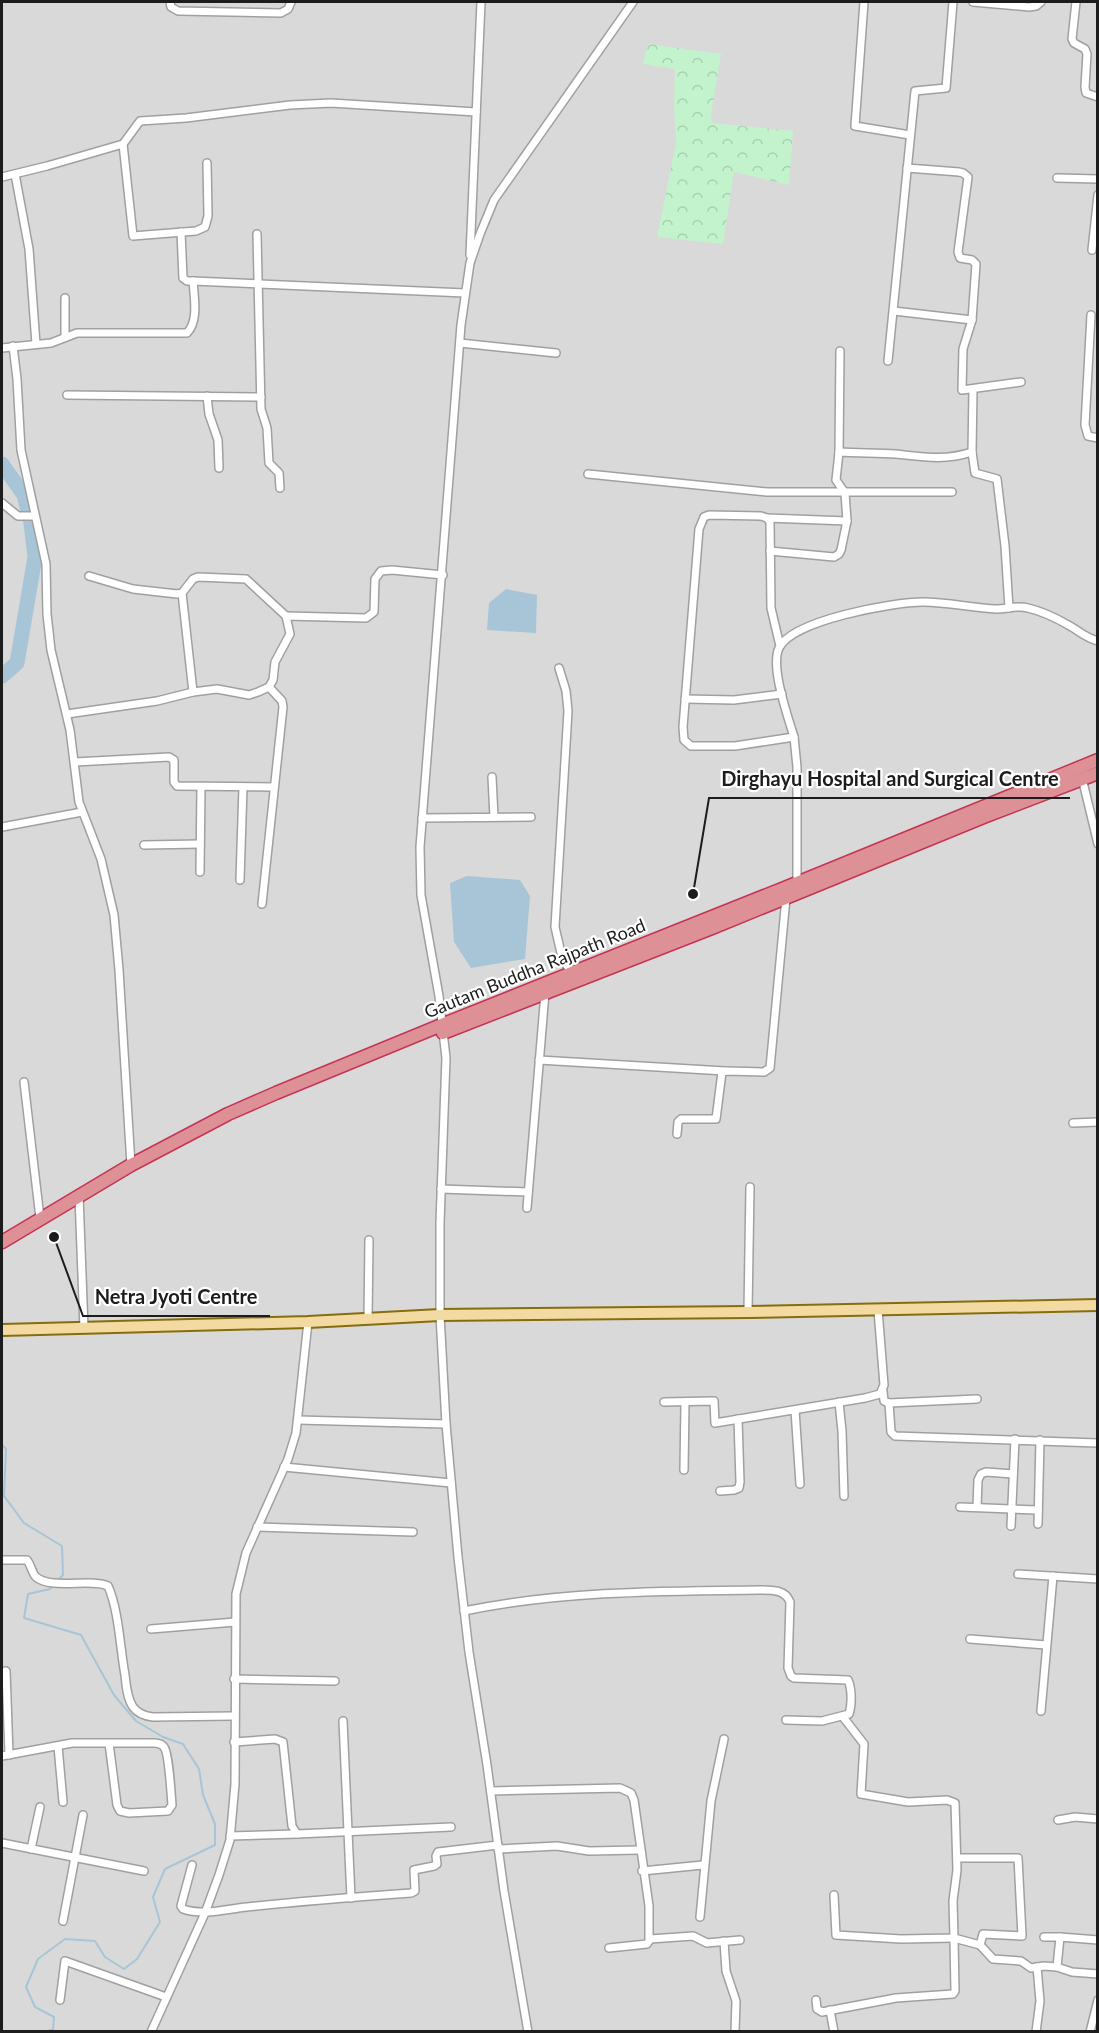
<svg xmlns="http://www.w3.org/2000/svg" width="1099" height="2033" viewBox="0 0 1099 2033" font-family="Lato,sans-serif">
<defs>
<pattern id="park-crowns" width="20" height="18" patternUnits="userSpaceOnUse" patternTransform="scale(1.5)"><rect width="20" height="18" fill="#c3f3cd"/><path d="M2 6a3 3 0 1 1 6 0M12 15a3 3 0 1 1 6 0" fill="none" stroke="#a7d0af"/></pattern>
</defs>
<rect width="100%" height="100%" fill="#eceae3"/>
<rect fill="#dad9d9" x="2" y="2" width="1095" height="2029"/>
<polygon fill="url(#park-crowns)" points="648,44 721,54 711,115 712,123 793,131 789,185 734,172 723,244 657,237 676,144 674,105 675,69 643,64"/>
<g fill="#a7c5d6">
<polygon points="506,589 537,595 536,633 487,630 489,603"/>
<polygon points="467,876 520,880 530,896 525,959 471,968 454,942 450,883"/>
</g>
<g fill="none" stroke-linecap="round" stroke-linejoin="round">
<g stroke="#a7c5d6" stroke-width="2">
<polyline points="2,1445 6,1449 4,1496 24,1523 62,1546 63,1575 58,1580"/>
<polyline points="45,2032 53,2029 54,2017 35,2007 26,1987 38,1959 65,1939 95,1941 105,1957 124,1969 137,1959 160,1922 153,1897 165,1869 215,1845 215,1824 203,1795 199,1769 183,1744 163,1737 136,1721 114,1695 81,1635 24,1618 28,1594 50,1589 54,1585"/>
</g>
<polyline stroke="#a7c5d6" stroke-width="15" points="2,464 24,495 31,523 35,557 17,663 2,676"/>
<defs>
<g id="street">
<polyline points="170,2 171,7 178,11 281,13 288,9 291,2"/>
<polyline points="864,2 855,126 910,135"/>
<polyline points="973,2 1029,7 1036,6 1041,2"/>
<polyline points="1076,2 1072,39 1074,43 1085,49 1087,54 1085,87 1086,93 1098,97"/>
<polyline points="123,144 133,236 196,231 205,227 208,216 207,163"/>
<polyline points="15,174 29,249 36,344"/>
<polyline points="2,177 47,166 123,144 140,121 186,118 290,105 331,103 476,112"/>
<polyline points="1057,178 1098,179"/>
<polyline points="181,232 183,278 187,281 193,281"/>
<polyline points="257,234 261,409 267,428 269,463 279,473 280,488"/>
<polyline points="1092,250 1098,195"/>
<polyline points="470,255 481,2"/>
<polyline points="894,311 972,320 976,264 972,260 960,258 958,252 968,177 963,173 959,172 907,168"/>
<polyline points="1091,315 1085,425 1088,436 1098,438"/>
<polyline points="972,320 963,349 962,390 1021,382"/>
<polyline points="65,336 65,298"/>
<polyline points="460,343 556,353"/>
<polyline points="13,346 17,379 21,450 46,564 47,614 51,650 70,730 79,802 101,859 114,915 119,970 131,1165"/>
<path d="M 2,348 L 51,343 L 77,333 L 187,333 C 199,321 194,297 193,281 L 465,293"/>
<polyline points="888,361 915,91 946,88 953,2"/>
<polyline points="973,389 972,452 975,473 997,479 1005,546 1009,608"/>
<polyline points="67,395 261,397"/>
<polyline points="207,396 209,414 218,440 219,468"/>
<path d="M 839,452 C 858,453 877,453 896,454 C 924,457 944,461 972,452"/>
<polyline points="588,474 767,492 952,492"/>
<polyline points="2,503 18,516 34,516"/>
<polyline points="767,518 847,521"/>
<polyline points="770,551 834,557 839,554 841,550 847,521 845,493 836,480 839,452 840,351"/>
<polyline points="182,593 193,692"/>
<polyline points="286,616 366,618 374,612 375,579 381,571 392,570 443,575"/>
<path d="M 780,646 L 771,608 L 770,522 L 767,518 L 761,516 L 709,515 L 704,517 L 699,529 L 683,727 L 684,740 L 691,746 L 735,746 L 794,737 C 788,717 770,667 779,648 C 792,620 894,602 923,602 C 948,602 972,608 996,609 C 1007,609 1017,605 1028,608 C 1041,611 1058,619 1070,626 C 1079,631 1086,638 1098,641"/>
<polyline points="559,668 566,691 568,711 555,927 561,953 571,974"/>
<polyline points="685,699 734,700 782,694"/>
<polyline points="67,714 157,701 193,692 217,689 249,695 258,692 269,687 273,680 275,662 290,634 286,616 246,579 198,577 193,579 182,593 177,594 133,589 89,576"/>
<polyline points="794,737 797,767 797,883"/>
<polyline points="75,762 169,757 174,760 174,782 177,786 274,787"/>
<polyline points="492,777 494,817"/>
<polyline points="1082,778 1098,844"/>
<polyline points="422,818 531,817"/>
<polyline points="2,827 82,812"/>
<polyline points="144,845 200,844"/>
<polyline points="200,872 201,787"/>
<polyline points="240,880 243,787"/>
<polyline points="262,904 283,707 282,701 269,687"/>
<polyline points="539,1060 725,1071"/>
<polyline points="24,1082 40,1218"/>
<polyline points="1073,1123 1098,1122"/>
<polyline points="677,1134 678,1122 681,1119 716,1119 722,1072 727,1071 764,1072 770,1068 786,898"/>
<polyline points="441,1189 528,1192"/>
<polyline points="79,1196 84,1328"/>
<polyline points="527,1208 545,993"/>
<polyline points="748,1312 750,1187"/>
<polyline points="368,1319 369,1240"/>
<polyline points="883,1391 884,1401 889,1403 977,1399"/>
<polyline points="664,1402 714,1401 715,1423 865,1398 880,1394 884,1385 878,1310"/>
<polyline points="839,1402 842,1431 844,1496"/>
<polyline points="889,1403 891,1432 895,1436 1098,1443"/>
<polyline points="795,1410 800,1484"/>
<polyline points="298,1420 446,1424"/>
<polyline points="284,1467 451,1483"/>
<polyline points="684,1470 685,1402"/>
<polyline points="720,1491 734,1490 739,1488 740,1482 738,1419"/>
<polyline points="960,1507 1038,1510"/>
<polyline points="977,1507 978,1480 981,1474 986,1472 1013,1474"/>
<polyline points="1038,1524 1040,1440"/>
<polyline points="1011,1526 1015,1439"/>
<polyline points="257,1527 413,1532"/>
<path d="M 2,1560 L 27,1560 C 31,1565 32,1573 36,1577 C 51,1590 92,1578 108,1586 C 119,1611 120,1648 125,1675 C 126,1685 127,1698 133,1707 C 138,1714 145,1716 153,1717 L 234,1716"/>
<polyline points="1018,1574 1098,1579"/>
<path d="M 464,1611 C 561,1591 660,1591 759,1590 C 771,1590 785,1589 790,1602 L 788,1668 L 791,1676 L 794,1678 L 848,1680 C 852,1689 852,1705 849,1714 L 822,1721 L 786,1720"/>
<polyline points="151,1629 235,1622"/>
<polyline points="970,1639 1046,1645"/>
<polyline points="2,1672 6,1671 9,1755"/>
<polyline points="234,1679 335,1681"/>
<polyline points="1041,1711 1053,1576"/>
<polyline points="343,1721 351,1898"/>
<polyline points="234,1742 275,1739 283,1742 292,1826 297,1834 451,1827"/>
<polyline points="58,1746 63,1802"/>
<path d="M 2,1756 L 72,1743 L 155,1743 C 159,1744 161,1743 164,1747 C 169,1753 171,1794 172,1805 L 168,1811 L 129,1813 L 120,1811 L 117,1805 L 109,1743"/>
<polyline points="491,1791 620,1788 631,1793 634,1800 649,1906 649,1941 647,1944 609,1948"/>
<polyline points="1058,1820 1075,1817 1098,1819"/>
<polyline points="230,1836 297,1834"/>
<polyline points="2,1843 144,1871"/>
<polyline points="31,1849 40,1807"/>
<polyline points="498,1849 557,1846 589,1851 640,1850"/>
<polyline points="957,1858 1018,1858 1022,1936 983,1934 980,1945"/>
<path d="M 192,1865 L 181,1906 L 183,1909 C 204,1916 226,1909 247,1907 C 302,1901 356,1897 411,1893 L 415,1891 L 414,1870 L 434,1866 L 437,1864 L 436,1856 L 438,1852 L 498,1845"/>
<polyline points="642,1871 703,1865"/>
<polyline points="834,1895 836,1935 901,1939 954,1938 953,1901 957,1870 955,1803 947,1800 908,1802 861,1794 864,1744 843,1717"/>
<polyline points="700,1917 711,1801 724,1739"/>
<polyline points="63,1921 83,1815"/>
<polyline points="1044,1937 1060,1937"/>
<polyline points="650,1939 693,1936 707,1943 740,1940"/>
<polyline points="724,1941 726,1971 736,2001 735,2032"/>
<polyline points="1057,1967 1072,1972 1098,1974"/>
<polyline points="60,2000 65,1961 166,1997"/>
<polyline points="816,2000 817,2009 822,2012 896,1998 953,1994 955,1991 954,1938 980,1945 993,1959 1021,1961 1031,1968 1044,1966 1057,1967 1060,1937 1098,1940"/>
<polyline points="830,2010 834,2032"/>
<polyline points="151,2032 205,1913 219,1875 230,1840 235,1784 236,1594 246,1553 288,1459 296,1433 308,1322"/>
<polyline points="528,2032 504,1891 487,1765 469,1652 458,1557 446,1424 440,1315 440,1223 446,1058 439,996 421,895 420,847 461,325 470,263 480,234 494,200 633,2"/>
<polyline points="1036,2032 1040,2001 1037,1967"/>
<polyline points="1090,2032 1098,2000"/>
</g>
<polyline id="primary" points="2,1330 308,1322 440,1315 748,1312 1098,1305"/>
<g id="highway">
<polyline points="443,1033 712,928 986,816 1098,773"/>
<polyline points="2,1242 131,1165 228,1114 276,1093 444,1024 787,887 1098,760"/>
</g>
</defs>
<use href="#street" stroke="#a0a0a0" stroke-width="10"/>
<use href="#primary" stroke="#866d0e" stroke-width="14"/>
<use href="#highway" stroke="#c63454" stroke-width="15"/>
<use href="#street" stroke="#fff" stroke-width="7"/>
<use href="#primary" stroke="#f2daa2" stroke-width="10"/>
<use href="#highway" stroke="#dd9196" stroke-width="12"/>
</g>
<g text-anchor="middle" stroke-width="4.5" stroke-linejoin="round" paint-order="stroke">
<g font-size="18" fill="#1c1c1c" stroke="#fff">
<text transform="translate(535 969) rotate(-22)" y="6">Gautam Buddha Rajpath Road</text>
</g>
</g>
<path fill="none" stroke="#1c1c1c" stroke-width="2" d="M693 894L709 798H1070M54 1237L83 1316H270"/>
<g fill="#1c1c1c" stroke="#fff" stroke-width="2">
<circle cx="693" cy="894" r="6"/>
<circle cx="54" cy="1237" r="6"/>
</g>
<g font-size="20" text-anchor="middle" font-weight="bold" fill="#1c1c1c" stroke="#fff" stroke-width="4.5" stroke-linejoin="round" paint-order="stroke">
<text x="890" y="786">Dirghayu Hospital and Surgical Centre</text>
<text x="176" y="1304">Netra Jyoti Centre</text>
</g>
<rect width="1099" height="2033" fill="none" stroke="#1c1c1c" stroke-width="6"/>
</svg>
